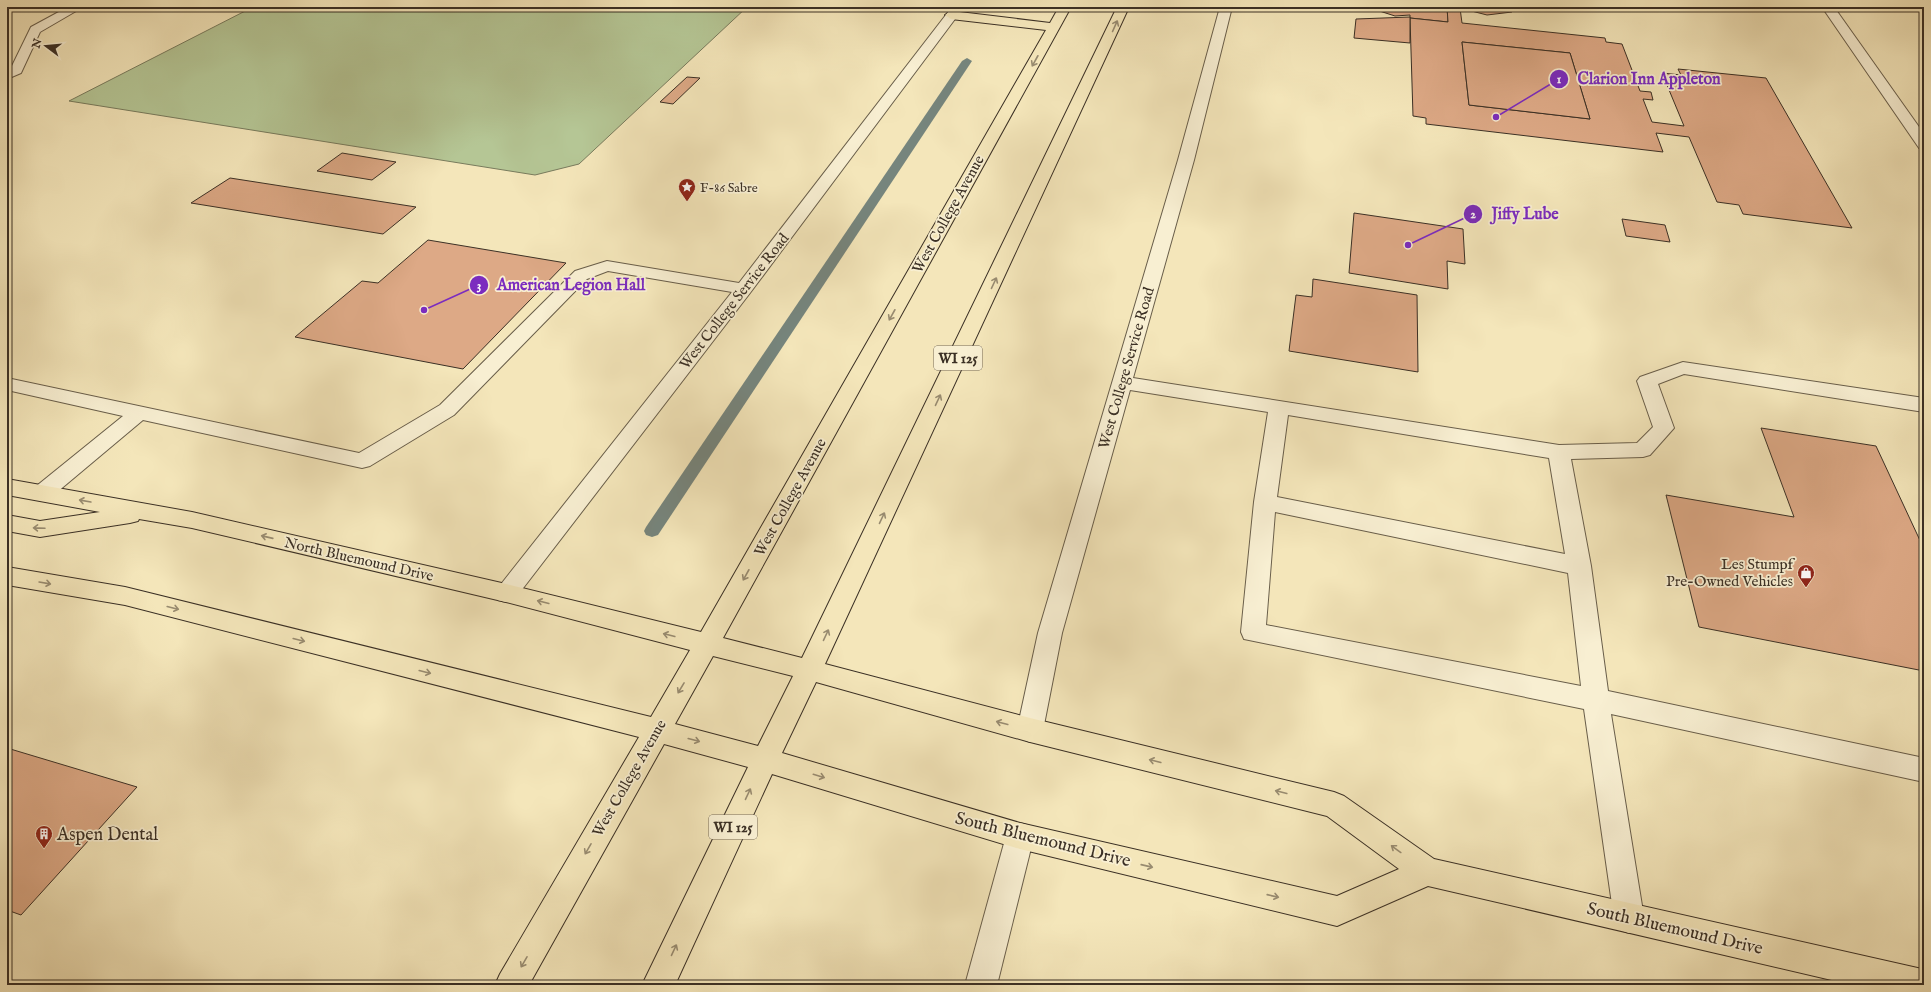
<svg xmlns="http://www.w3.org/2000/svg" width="1931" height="992" viewBox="0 0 1931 992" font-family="'IM FELL English',serif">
<rect width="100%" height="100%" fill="#f4e6ba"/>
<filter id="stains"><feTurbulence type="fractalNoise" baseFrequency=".005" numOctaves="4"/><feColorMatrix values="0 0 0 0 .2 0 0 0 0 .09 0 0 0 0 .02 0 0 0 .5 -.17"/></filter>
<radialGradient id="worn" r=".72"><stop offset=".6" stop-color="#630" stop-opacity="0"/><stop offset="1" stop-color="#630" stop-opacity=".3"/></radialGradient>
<polygon fill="#b5c695" stroke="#787b5d" points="253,7 747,7 579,164 535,175 69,101"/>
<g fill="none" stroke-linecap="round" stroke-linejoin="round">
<polygon fill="#76857d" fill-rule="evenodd" points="967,58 972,61 658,535 652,537 646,535 644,531 646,527 962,61"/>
</g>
<g fill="#dda986" stroke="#3b3025" fill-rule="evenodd">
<polygon points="1367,7 1447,7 1448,22 1410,18 1410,15 1395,16"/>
<path d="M 1447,7 L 1460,8 L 1462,23 L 1605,38 L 1606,42 L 1622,44 L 1640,91 L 1651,92 L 1653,100 L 1643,99 L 1652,122 L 1684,126 L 1662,73 L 1681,75 L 1678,69 L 1766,78 L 1852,228 L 1743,214 L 1739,205 L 1717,202 L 1689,137 L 1656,133 L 1663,152 L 1426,124 L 1426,118 L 1413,116 L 1410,18 L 1448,22 ZM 1462,42 L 1570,53 L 1590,119 L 1469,105 Z"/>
<polygon points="1510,7 1512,12 1487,15 1456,7"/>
<polygon points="1535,7 1569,7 1570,11"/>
<polygon points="1410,17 1410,43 1354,38 1356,19"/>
<polygon points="1462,42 1570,53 1590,119 1469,105"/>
<polygon points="687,77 700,78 673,104 660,102"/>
<polygon points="342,153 396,162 372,180 317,171"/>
<polygon points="230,178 416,207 383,234 191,203"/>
<polygon points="1354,213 1463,229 1465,264 1447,261 1448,289 1349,273"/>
<polygon points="1622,219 1665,225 1670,242 1626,236"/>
<polygon points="428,240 566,263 463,369 295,337 362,281 378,283"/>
<polygon points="1313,279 1417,295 1418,372 1289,351 1296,295 1312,297"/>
<polygon points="1761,428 1876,446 1924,549 1924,671 1699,627 1666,495 1794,517"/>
<polygon points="7,748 137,787 21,915 7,910"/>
</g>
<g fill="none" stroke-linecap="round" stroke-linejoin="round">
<defs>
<g id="minor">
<polygon points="68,7 83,7 40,32 21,73 7,79 7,70 11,68 31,27"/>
<polygon points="952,7 964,7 750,293 514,600 506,602 498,600 494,593 732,292 608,271 587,279 454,415 370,466 362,468 143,420 50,498 42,501 34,498 31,493 34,488 123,416 7,390 7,378 359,453 440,405 575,271 607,261 739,283"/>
<path d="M 1220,7 L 1232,7 L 1194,160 L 1133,378 L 1559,445 L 1637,443 L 1653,427 L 1637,381 L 1640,377 L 1683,362 L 1924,398 L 1924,412 L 1684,374 L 1658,384 L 1674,428 L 1650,455 L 1643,457 L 1571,459 L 1591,566 L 1608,691 L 1924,758 L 1924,782 L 1611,714 L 1644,918 L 1640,929 L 1629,933 L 1618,929 L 1614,918 L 1584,709 L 1244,639 L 1241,632 L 1254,502 L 1268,412 L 1130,390 L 1062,633 L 1043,730 L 1039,738 L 1030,742 L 1021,738 L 1017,730 L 1038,633 L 1178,160 ZM 1288,415 L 1549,458 L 1565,554 L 1277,497 ZM 1275,512 L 1568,573 L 1581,686 L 1266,625 Z"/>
<polygon points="1822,7 1834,7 1924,134 1924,149 1919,148"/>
<polygon points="1020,823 1030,826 1034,836 997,985 965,985 1006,836 1010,826"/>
</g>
<path id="major" d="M 1059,7 L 1071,7 L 723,638 L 802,658 L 1117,7 L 1129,7 L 825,664 L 1030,718 L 1334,792 L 1344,796 L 1434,859 L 1922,969 L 1924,970 L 1924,985 L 1853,985 L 1428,886 L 1337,926 L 1020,849 L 772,774 L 675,985 L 642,985 L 748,767 L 664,744 L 529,985 L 495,985 L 500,974 L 639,737 L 125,605 L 7,585 L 7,567 L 125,587 L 651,717 L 690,650 L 506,602 L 192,528 L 139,519 L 138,521 L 130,523 L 40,537 L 7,531 L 7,515 L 40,521 L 100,512 L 7,495 L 7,479 L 192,512 L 506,584 L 701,632 L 1046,30 L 951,19 L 945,15 L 951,11 L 1050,23 ZM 713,656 L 793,676 L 758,746 L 675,724 ZM 816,682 L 1030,742 L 1327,816 L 1399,869 L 1337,896 L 1020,823 L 782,753 Z"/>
</defs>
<use href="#minor" stroke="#695e4a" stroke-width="2"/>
<use href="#major" stroke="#3b3025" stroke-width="2"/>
<use href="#minor" fill="#f8efd2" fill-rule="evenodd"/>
<use href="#major" fill="#f4e6ba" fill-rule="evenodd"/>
</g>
<defs><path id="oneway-shaft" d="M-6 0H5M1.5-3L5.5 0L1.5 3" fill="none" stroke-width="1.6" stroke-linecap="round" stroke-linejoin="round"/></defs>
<g stroke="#988b70">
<use href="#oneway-shaft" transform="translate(1115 26) rotate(-66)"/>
<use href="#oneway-shaft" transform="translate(1035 61) rotate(119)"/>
<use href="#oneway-shaft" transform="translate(994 283) rotate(-65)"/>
<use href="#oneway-shaft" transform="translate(892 315) rotate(119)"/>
<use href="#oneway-shaft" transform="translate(938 400) rotate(-65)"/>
<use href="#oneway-shaft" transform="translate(85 501) rotate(-170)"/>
<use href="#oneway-shaft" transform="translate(882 518) rotate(-65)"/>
<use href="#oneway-shaft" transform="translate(39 528) rotate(-178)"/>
<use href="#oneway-shaft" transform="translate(267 537) rotate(-167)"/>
<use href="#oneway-shaft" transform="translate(746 575) rotate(119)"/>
<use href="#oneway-shaft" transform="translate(45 583) rotate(10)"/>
<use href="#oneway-shaft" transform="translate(543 602) rotate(-166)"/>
<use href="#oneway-shaft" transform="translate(173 608) rotate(14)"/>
<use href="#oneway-shaft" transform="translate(669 635) rotate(-166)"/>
<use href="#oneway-shaft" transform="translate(826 635) rotate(-65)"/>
<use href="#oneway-shaft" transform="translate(299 640) rotate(14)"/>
<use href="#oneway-shaft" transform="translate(425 672) rotate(14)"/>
<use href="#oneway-shaft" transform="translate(681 688) rotate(121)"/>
<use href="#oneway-shaft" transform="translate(1002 723) rotate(-165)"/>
<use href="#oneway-shaft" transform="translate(694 740) rotate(15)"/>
<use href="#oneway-shaft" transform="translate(1155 761) rotate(-166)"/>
<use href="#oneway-shaft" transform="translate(819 776) rotate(17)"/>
<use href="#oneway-shaft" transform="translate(1281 792) rotate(-166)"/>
<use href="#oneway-shaft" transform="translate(748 794) rotate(-65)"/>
<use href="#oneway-shaft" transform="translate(588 849) rotate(120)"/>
<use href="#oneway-shaft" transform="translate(1396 849) rotate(-144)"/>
<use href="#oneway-shaft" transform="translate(1147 866) rotate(13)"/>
<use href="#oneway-shaft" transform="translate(1273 896) rotate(13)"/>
<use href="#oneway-shaft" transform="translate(674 950) rotate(-65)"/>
<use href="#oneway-shaft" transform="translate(524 962) rotate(120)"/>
</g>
<defs>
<symbol id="sight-pin" viewBox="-11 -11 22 30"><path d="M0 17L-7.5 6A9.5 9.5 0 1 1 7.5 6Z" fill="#8f2418" stroke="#f8efd2"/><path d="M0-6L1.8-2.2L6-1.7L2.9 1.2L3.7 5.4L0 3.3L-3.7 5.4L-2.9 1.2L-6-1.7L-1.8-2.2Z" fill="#fff"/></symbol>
<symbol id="shop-pin" viewBox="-11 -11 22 30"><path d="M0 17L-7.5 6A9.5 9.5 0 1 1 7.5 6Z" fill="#8f2418" stroke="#f8efd2"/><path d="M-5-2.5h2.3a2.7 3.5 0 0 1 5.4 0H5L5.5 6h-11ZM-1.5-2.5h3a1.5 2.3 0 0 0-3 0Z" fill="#fff"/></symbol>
<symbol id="building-pin" viewBox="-11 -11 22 30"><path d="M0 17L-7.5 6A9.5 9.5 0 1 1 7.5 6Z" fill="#8f2418" stroke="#f8efd2"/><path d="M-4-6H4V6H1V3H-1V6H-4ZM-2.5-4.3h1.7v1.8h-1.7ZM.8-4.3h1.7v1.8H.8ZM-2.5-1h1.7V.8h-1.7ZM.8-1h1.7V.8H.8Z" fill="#fff"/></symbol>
</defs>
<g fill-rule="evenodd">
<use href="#sight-pin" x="677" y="177" width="20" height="27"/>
<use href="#shop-pin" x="1796" y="563" width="20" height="27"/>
<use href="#building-pin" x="34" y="824" width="20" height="27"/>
</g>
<g text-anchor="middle" stroke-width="3.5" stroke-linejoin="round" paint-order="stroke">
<g font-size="13" fill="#3b3025" stroke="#f8efd2" text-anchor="start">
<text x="700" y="192">F-86 Sabre</text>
</g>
<g fill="#f8efd2" stroke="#746959" stroke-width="1">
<rect x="934" y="346" width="48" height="24" rx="3"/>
<rect x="709" y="815" width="48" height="24" rx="3"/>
</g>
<g font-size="14" font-weight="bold" fill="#3b3025">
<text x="958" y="363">WI 125</text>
<text x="733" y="832">WI 125</text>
</g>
<g font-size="15" fill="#3b3025" stroke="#f8efd2">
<text transform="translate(948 214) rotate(-61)" y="5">West College Avenue</text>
<text transform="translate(734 301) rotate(-52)" y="5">West College Service Road</text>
<text transform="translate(1126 368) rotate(-74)" y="5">West College Service Road</text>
<text transform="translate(790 497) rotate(-61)" y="5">West College Avenue</text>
<text transform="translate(359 559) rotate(13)" y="5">North Bluemound Drive</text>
<text transform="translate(629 778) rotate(-60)" y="5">West College Avenue</text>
</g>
<g font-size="15" fill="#3b3025" stroke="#f8efd2" text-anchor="end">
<text x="1793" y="569">Les Stumpf<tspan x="1793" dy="17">Pre-Owned Vehicles</tspan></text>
</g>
<g font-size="18" fill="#3b3025" stroke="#f8efd2" text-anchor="start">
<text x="57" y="840">Aspen Dental</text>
</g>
<g font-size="18" fill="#3b3025" stroke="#f8efd2">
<text transform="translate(1043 839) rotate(14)" y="6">South Bluemound Drive</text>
<text transform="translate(1675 928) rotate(13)" y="6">South Bluemound Drive</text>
</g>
</g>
<path fill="none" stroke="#7b2cbf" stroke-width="1.5" d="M1496 117L1559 79M1408 245L1473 214M424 310L479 285"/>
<g fill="#7b2cbf" stroke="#f8efd2" stroke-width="1.5">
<circle cx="1496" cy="117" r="4"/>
<circle cx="1408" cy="245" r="4"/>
<circle cx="424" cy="310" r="4"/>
<circle cx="1559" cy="79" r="10"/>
<circle cx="1473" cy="214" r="10"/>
<circle cx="479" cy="285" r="10"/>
</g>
<g font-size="12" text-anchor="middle" font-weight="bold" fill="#fff">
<text x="1559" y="83">1</text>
<text x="1473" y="218">2</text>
<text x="479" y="289">3</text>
</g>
<g font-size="16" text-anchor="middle" font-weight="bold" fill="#7b2cbf" stroke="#f8efd2" stroke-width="3.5" stroke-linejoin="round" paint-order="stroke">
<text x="1649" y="84">Clarion Inn Appleton</text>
<text x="1525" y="219">Jiffy Lube</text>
<text x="571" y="290">American Legion Hall</text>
</g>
<rect width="1931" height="992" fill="none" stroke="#f4e6ba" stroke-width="24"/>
<rect x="8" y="8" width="1915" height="976" fill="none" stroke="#3b3025" stroke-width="2"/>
<rect x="12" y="12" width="1907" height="968" fill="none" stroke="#3b3025"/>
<g transform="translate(46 46) rotate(286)" stroke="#f8efd2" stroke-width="3" paint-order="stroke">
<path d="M0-3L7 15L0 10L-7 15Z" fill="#3b3025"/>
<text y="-6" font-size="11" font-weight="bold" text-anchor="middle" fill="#3b3025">N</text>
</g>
<rect width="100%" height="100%" filter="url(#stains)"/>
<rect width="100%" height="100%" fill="url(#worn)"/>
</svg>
